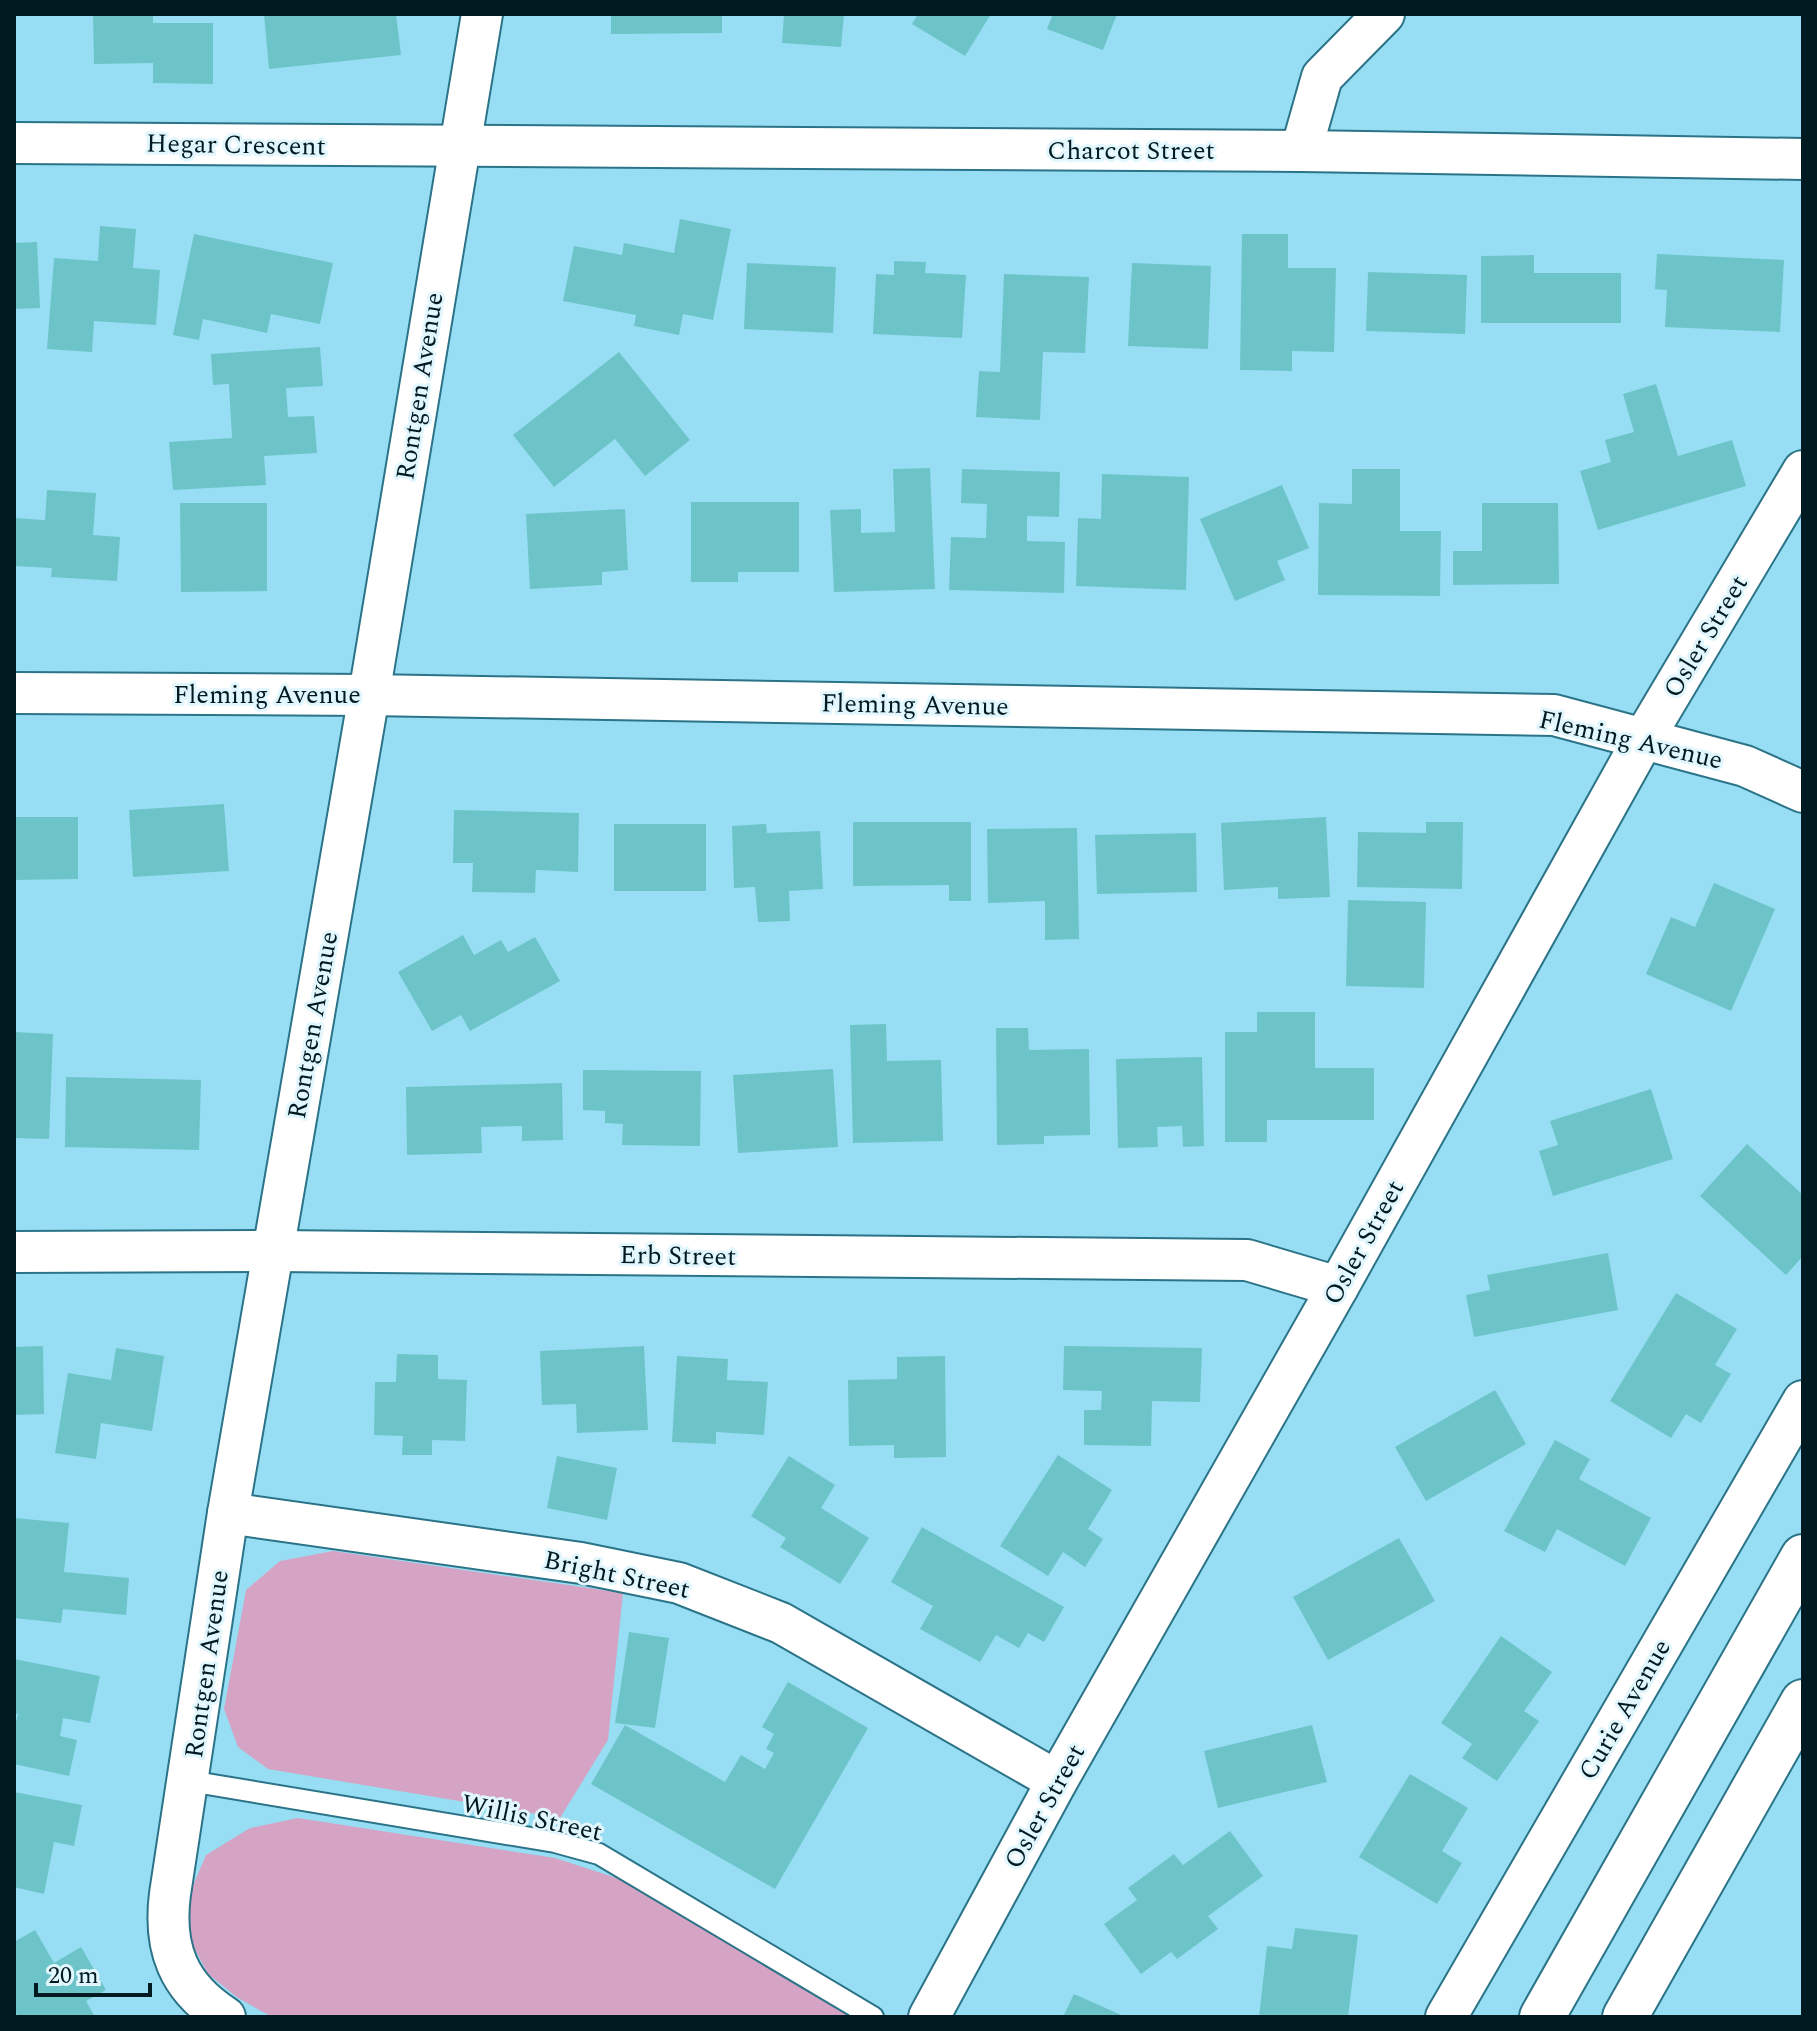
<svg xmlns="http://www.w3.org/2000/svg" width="1817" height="2031" viewBox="0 0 1817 2031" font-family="Spectral,serif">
<rect width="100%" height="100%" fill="#97def4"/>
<g fill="#d5a4c4">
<polygon points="333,1551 623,1593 608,1740 560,1818 268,1769 238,1747 224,1709 246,1590 280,1561"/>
<polygon points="298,1818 555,1858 632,1883 856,2017 272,2017 238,1998 208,1974 190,1940 189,1895 206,1855 250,1828"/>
</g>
<g fill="#6dc4c8">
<polygon points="93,14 153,14 153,23 213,23 213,84 153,83 153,63 94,64"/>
<polygon points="264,14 396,14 401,55 269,69"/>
<polygon points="611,14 722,14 722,33 611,34"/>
<polygon points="784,14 844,14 841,47 782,43"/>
<polygon points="918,14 991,14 965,56 912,24"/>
<polygon points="1053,14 1117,14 1103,50 1047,29"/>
<polygon points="680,219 731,229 713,320 683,314 679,335 634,326 636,315 563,301 574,246 622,255 624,243 674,253"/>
<polygon points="100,226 136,229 133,268 160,270 156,325 94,321 92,352 47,349 54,258 98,261"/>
<polygon points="194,234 333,263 320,324 271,314 267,333 203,319 199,340 173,335"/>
<polygon points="1242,234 1288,234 1288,268 1336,268 1334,352 1292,351 1292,371 1240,370"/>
<polygon points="37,242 40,308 14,309 14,243"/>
<polygon points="1657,254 1784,260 1780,332 1665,327 1667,290 1655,289"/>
<polygon points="1534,255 1534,273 1621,273 1621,323 1481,323 1481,256"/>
<polygon points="894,261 926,262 925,273 966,275 962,338 873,334 876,274 894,275"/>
<polygon points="747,263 836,267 833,333 744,329"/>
<polygon points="1132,263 1211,266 1208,349 1128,346"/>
<polygon points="1368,272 1467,275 1465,334 1366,331"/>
<polygon points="1004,274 1089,277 1085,353 1043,352 1040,420 976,417 979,371 1000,372"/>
<polygon points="320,347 323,386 286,388 288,417 314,416 317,453 264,456 266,485 173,490 169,442 232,438 229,384 213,385 211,354"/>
<polygon points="619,352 690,440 645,476 615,439 554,487 513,435"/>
<polygon points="1656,384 1678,456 1732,440 1746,486 1598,530 1580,471 1611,462 1605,440 1634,432 1623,394"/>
<polygon points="930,468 935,589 834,592 830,510 861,509 861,533 895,532 893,469"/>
<polygon points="962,469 1060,472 1059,517 1027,516 1027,541 1065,542 1064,593 949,590 951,537 986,538 987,504 961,503"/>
<polygon points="1352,469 1400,469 1400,531 1441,531 1440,596 1318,595 1319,503 1352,504"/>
<polygon points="1102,474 1189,477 1186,590 1076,586 1078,518 1101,519"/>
<polygon points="1282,485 1309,548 1277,561 1285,580 1235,601 1200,519"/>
<polygon points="47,490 96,493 93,535 120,537 117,581 51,577 52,568 14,566 14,518 45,520"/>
<polygon points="691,502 799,502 799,572 738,572 738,582 691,582"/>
<polygon points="180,503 267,503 267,591 181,592"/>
<polygon points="1482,503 1558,503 1559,584 1453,585 1453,551 1482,551"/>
<polygon points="625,509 628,570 602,572 602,585 530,589 526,514"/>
<polygon points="224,804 229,871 133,877 129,810"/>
<polygon points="454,810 579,813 578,872 536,870 535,893 472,892 473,863 453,863"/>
<polygon points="14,817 78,817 78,879 14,880"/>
<polygon points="1326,817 1330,897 1278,899 1278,887 1224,890 1221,823"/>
<polygon points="853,822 971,822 971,901 949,901 949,885 853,886"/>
<polygon points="1426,822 1463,822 1462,889 1357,887 1358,832 1426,833"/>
<rect x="614" y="824" width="92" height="67"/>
<polygon points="766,824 767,833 820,831 823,889 789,891 790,921 758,922 755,887 734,888 732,826"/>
<polygon points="1077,828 1079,939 1045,940 1045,901 988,903 987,829"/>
<polygon points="1196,833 1197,892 1097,894 1095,835"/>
<polygon points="1714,883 1775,909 1731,1011 1646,974 1671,917 1695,927"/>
<polygon points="1348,900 1426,902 1424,988 1346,986"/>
<polygon points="463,935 474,955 501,940 508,952 535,937 560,981 470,1031 461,1015 432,1031 398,972"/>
<polygon points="1257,1012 1315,1012 1315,1068 1374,1068 1374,1120 1267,1120 1267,1142 1225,1142 1225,1032 1257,1032"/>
<polygon points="886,1024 887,1061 941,1060 943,1141 853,1143 850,1025"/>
<polygon points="996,1028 1028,1028 1029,1050 1089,1049 1090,1135 1044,1136 1044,1144 997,1145"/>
<polygon points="14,1032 53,1034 49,1139 14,1138"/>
<polygon points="1202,1057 1204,1146 1183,1147 1182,1126 1157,1127 1158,1147 1118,1148 1116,1059"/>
<polygon points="833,1069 838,1147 738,1153 733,1075"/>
<polygon points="583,1070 701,1071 700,1146 622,1145 623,1124 605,1123 605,1111 583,1110"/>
<polygon points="66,1077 201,1080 199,1150 65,1147"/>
<polygon points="562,1083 563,1140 522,1141 522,1126 481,1127 482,1153 407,1155 406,1087"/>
<polygon points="1651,1089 1673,1159 1553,1196 1539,1151 1558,1145 1550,1121"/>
<polygon points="1747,1144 1803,1195 1803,1256 1786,1275 1700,1196"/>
<polygon points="1608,1253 1618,1310 1474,1337 1466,1295 1490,1290 1487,1275"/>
<polygon points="1676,1293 1737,1329 1715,1365 1731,1374 1701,1423 1686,1414 1671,1438 1610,1401"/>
<polygon points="43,1346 44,1414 14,1415 14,1347"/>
<polygon points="644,1346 648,1430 577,1433 576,1404 542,1405 540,1351"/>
<polygon points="1064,1346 1202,1348 1200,1402 1152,1401 1151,1446 1084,1445 1084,1410 1101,1410 1102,1391 1063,1390"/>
<polygon points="116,1348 164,1356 152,1431 101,1423 96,1459 55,1453 68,1373 111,1380"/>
<polygon points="397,1354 438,1355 438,1379 467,1380 465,1441 432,1440 432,1455 402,1455 403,1436 374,1435 375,1382 396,1382"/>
<polygon points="677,1356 728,1359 727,1380 768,1382 764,1435 716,1432 716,1444 672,1442"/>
<polygon points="945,1356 946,1457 894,1458 894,1445 849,1446 848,1380 897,1379 897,1357"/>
<polygon points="1495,1390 1526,1444 1426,1501 1395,1447"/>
<polygon points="1555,1440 1590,1459 1579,1479 1651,1518 1625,1566 1557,1529 1545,1552 1504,1531"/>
<polygon points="1058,1455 1112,1490 1088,1529 1103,1539 1085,1567 1063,1552 1048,1576 1000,1546"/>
<polygon points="557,1456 617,1468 607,1520 547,1508"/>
<polygon points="789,1456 835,1485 821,1508 869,1538 840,1584 780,1547 786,1538 751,1516"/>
<polygon points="14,1518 69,1523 64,1572 129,1578 126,1615 63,1609 61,1623 14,1618"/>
<polygon points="922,1527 1064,1607 1044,1642 1028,1633 1019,1648 996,1635 980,1662 920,1629 933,1606 891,1582"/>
<polygon points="1399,1538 1435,1601 1328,1660 1293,1597"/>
<polygon points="629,1632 669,1638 655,1728 615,1723"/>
<polygon points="1501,1636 1552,1672 1524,1711 1539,1721 1497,1781 1462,1758 1472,1744 1441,1723"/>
<polygon points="14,1659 100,1676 90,1723 63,1718 60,1736 77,1740 69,1776 14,1764 14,1730 18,1714 14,1713"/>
<polygon points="788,1682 868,1728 775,1889 591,1784 625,1725 725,1782 741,1755 765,1769 774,1753 766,1749 774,1734 762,1727"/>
<polygon points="1312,1725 1327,1782 1218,1808 1204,1751"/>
<polygon points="1410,1774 1468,1808 1442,1851 1462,1863 1437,1904 1359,1857"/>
<polygon points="14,1792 82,1805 74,1846 54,1842 44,1894 14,1887"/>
<polygon points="1230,1831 1263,1876 1208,1916 1218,1929 1177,1959 1171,1952 1141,1974 1104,1924 1137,1900 1128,1888 1174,1854 1183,1865"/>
<polygon points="1295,1928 1358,1935 1348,2017 1259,2017 1267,1946 1292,1949"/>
<polygon points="35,1930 54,1963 81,1947 106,1990 86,2001 95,2017 18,2017 14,2009 14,1942"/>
<polygon points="1074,1994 1126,2017 1063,2017"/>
</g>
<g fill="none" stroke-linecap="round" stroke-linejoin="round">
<defs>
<polyline id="lane" points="189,1781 555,1842 599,1854 873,2017"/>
<g id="street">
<polyline points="14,143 1301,151 1803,159"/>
<polyline points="1301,151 1322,77 1384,14"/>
<polyline points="14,693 369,695 1554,715 1745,766 1803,792"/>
<polyline points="14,1252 273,1251 1247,1260 1338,1287"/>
<polyline points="228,1513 581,1563 679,1583 781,1623 1057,1781"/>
<path d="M 225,2017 C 178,1987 163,1948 170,1894 L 228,1513 L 369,695 L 482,14"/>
<polyline points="929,2017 1057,1781 1338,1287 1644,738 1803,471"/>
<polyline points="1446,2017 1803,1401"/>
</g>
<g id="primary">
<polyline points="1542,2017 1803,1557"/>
<polyline points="1625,2017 1803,1702"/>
</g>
</defs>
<use href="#lane" stroke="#2b7387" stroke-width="24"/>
<use href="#street" stroke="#2b7387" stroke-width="44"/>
<use href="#primary" stroke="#2b7387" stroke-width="48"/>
<use href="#lane" stroke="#fff" stroke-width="20"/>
<use href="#street" stroke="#fff" stroke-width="40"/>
<use href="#primary" stroke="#fff" stroke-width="44"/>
</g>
<g text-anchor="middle" stroke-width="6" stroke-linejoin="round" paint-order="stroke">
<g font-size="26" fill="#001a22" stroke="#e2f6fd">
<text transform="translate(236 144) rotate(1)" y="9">Hegar Crescent</text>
<text x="1131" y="159">Charcot Street</text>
<text transform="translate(419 386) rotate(-81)" y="9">Rontgen Avenue</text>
<text transform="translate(1705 636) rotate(-59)" y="9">Osler Street</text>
<text x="267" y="703">Fleming Avenue</text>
<text transform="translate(915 704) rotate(1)" y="9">Fleming Avenue</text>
<text transform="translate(1631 739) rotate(13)" y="9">Fleming Avenue</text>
<text transform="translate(312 1025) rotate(-80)" y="9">Rontgen Avenue</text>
<text transform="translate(1363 1242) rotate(-61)" y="9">Osler Street</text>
<text transform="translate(678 1255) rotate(1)" y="9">Erb Street</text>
<text transform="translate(617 1574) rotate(12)" y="9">Bright Street</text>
<text transform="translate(206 1664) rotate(-82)" y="9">Rontgen Avenue</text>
<text transform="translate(1624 1709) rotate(-60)" y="9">Curie Avenue</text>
<text transform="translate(1044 1806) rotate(-61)" y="9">Osler Street</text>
<text transform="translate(532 1817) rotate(12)" y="9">Willis Street</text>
</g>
</g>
<rect width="1817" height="2031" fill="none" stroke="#001a22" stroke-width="32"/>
<path d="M36 1983v12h114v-12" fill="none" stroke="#001a22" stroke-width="4"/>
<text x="48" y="1983" font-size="24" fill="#001a22" stroke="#e2f6fd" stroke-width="6" paint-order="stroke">20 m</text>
</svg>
